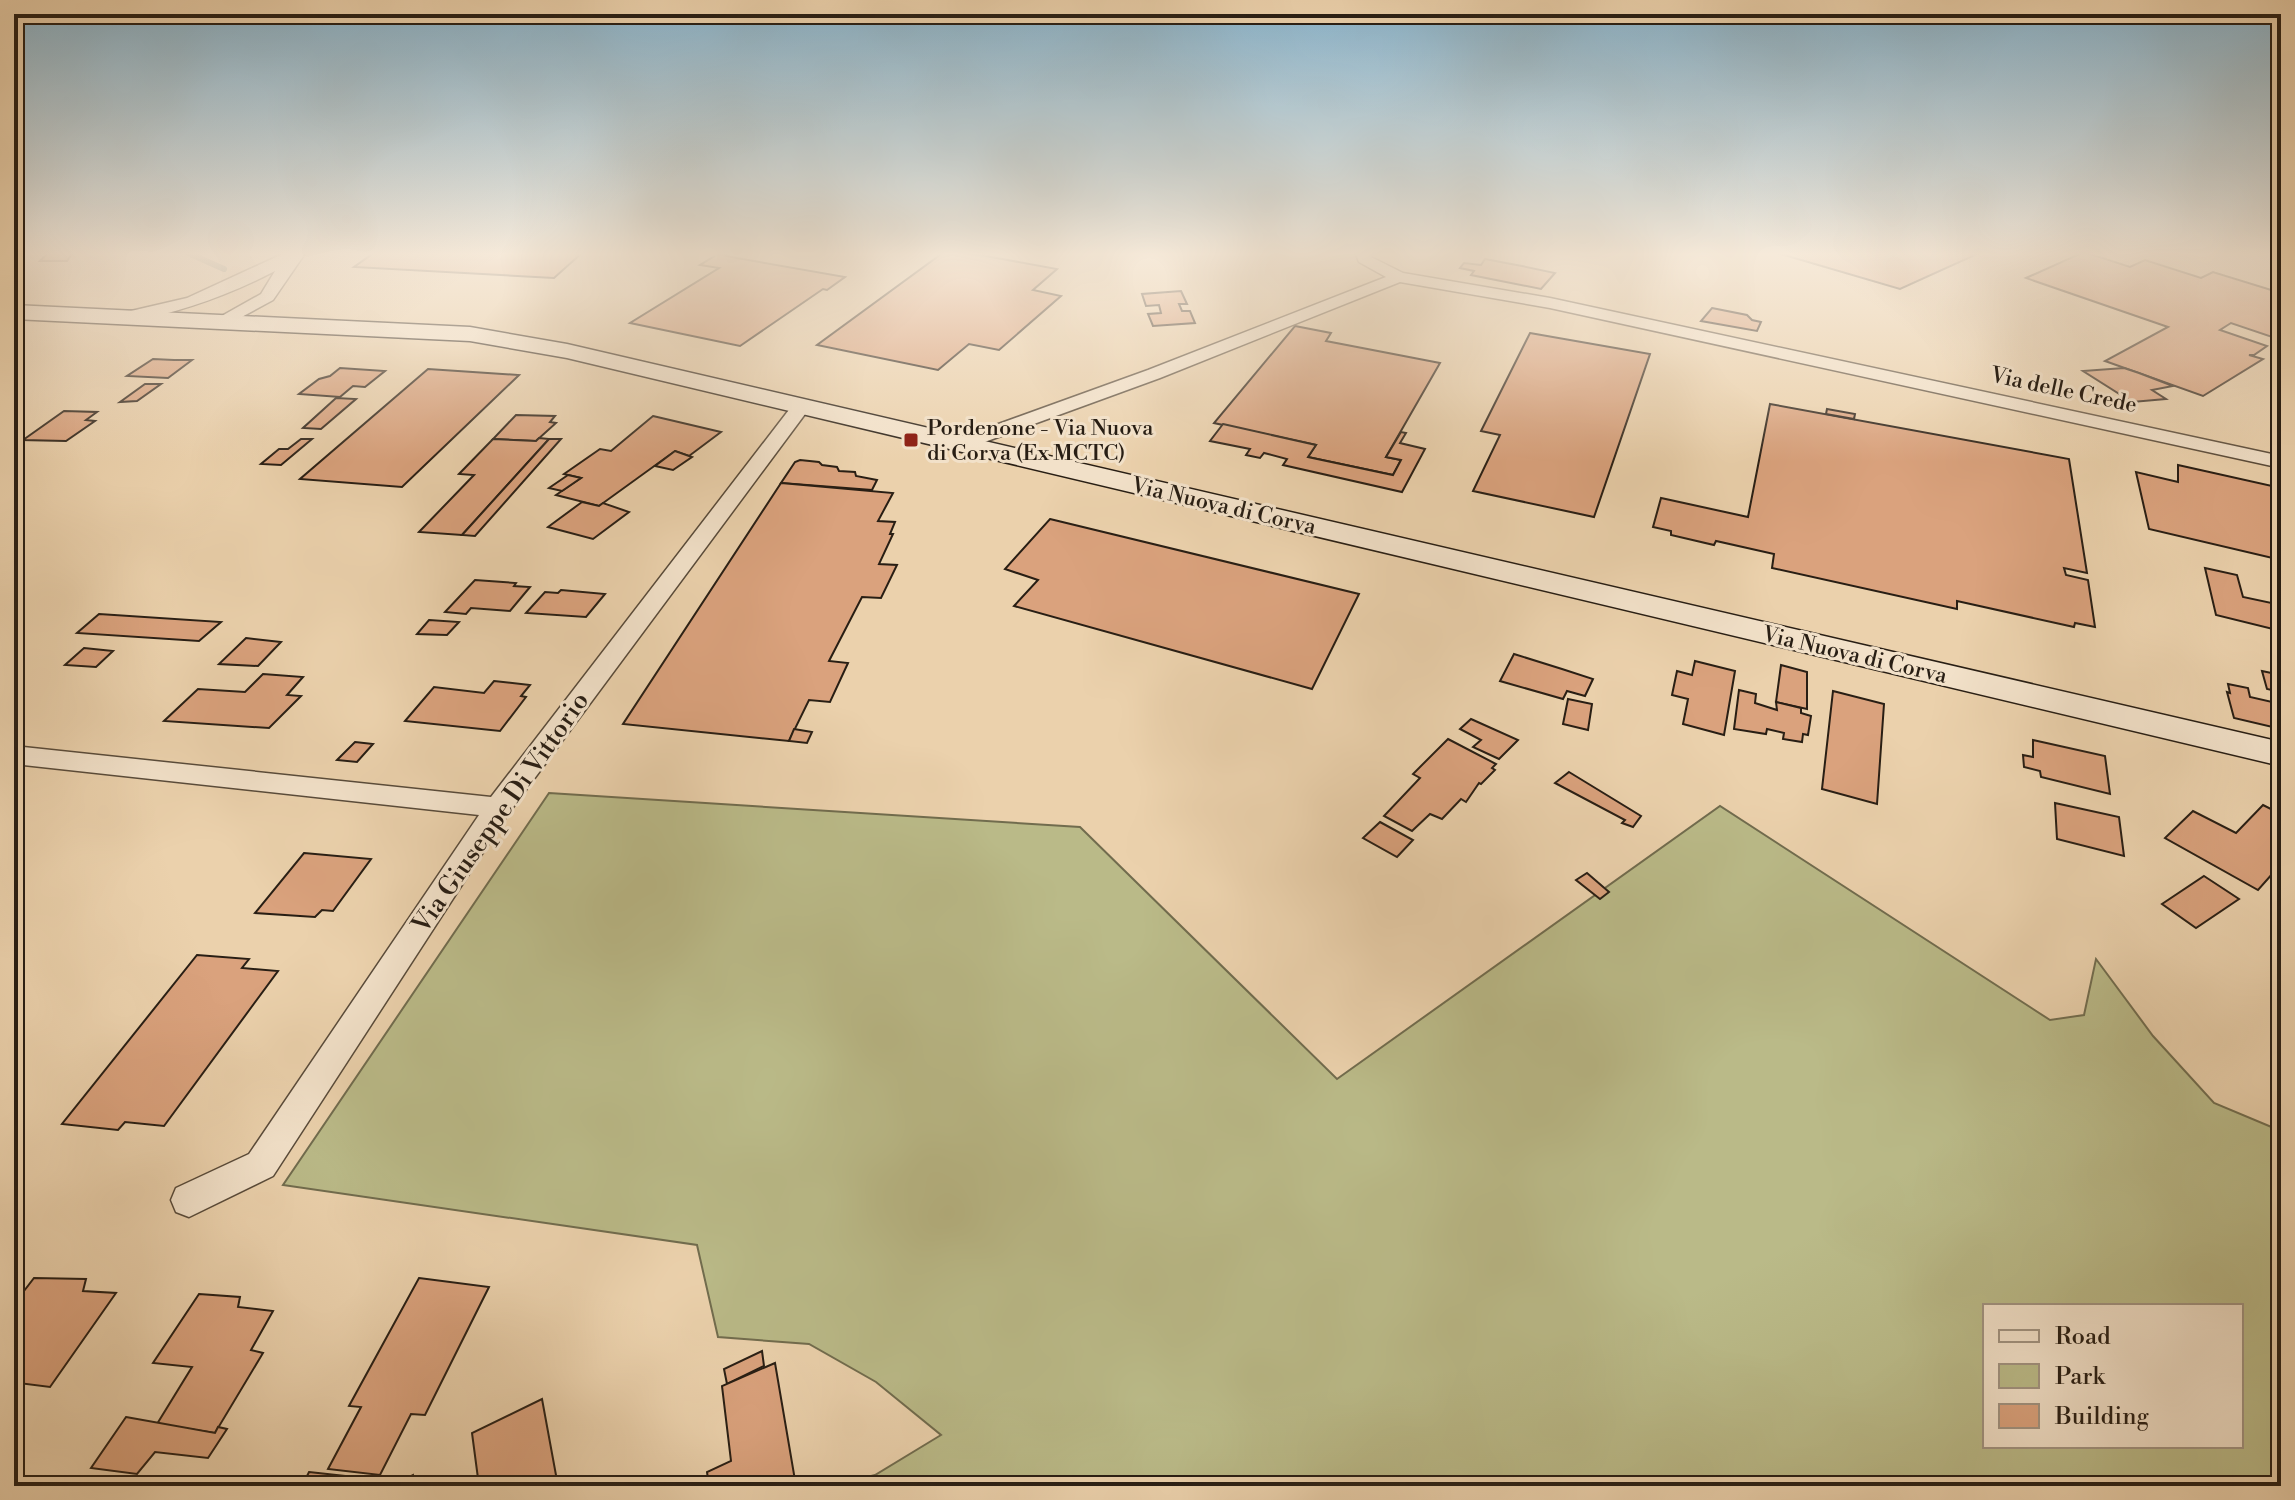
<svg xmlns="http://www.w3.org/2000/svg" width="2295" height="1500" viewBox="0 0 2295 1500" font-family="'Libre Bodoni',serif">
<rect width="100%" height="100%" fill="#ebd1ac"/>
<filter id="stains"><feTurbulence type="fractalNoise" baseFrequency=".0025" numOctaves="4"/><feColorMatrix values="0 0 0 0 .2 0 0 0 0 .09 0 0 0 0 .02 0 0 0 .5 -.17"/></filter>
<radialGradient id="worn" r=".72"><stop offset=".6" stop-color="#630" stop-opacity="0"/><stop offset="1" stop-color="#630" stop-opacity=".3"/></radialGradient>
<path fill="#baba88" stroke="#716c4e" stroke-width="2" fill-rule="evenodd" d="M 549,793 L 1080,827 L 1337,1079 L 1720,806 L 2050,1020 L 2084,1015 L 2096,959 L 2153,1036 L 2214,1103 L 2281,1131 L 2281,1486 L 832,1486 L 875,1475 L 941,1435 L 876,1382 L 809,1344 L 718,1337 L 697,1245 L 283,1185 ZM 1985,1306 L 2241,1306 L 2241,1446 L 1985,1446 Z"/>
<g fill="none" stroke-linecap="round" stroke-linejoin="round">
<polyline stroke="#6b7a6e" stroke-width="6" points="186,252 224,269"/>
</g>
<g fill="#daa27d" stroke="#281e14" stroke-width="2">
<polygon points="73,252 67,261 40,261 48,253"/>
<polygon points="375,252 583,252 554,278 354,267"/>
<polygon points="944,252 964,252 1057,269 1033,290 1061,296 999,350 969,344 938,370 817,345"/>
<polygon points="1774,252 1970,252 1977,254 1900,289"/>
<polygon points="2084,252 2130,267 2145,260 2201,278 2213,272 2281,293 2281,335 2275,338 2231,323 2220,330 2267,346 2254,355 2249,355 2263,359 2203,396 2105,361 2168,327 2026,278"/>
<polygon points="718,254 737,258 845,277 827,290 823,289 740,346 630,323 719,268 700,265"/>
<polygon points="1485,259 1522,266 1555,273 1541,289 1471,275 1474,271 1460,268 1464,263 1481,265"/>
<polygon points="1181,291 1187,304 1179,304 1182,311 1190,311 1195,323 1153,326 1148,314 1161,313 1159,305 1146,306 1142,294"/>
<polygon points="1712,308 1747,315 1752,320 1761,322 1757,331 1701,321"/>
<polygon points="1295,326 1331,333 1326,341 1440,363 1386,457 1401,460 1393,475 1308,457 1316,445 1214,423"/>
<polygon points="1530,333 1650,354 1594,517 1473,491 1500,435 1481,431"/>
<polygon points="153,359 174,360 192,360 168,378 127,376"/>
<polygon points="340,368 385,371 365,387 353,386 340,397 299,394 319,379 330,376"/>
<polygon points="2124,368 2139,373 2173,386 2152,390 2166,399 2132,402 2083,371"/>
<polygon points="428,369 519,375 402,487 300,479"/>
<polygon points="145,384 161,384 137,401 120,402"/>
<polygon points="336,398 356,399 321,429 303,428"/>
<polygon points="1770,404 2069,459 2087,573 2064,568 2066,575 2088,580 2095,627 2075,623 2074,627 1957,601 1957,609 1772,568 1774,554 1716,541 1714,545 1671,535 1671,531 1653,527 1661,498 1748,517"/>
<polygon points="1827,409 1855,414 1854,419 1826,414"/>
<polygon points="64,411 97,412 86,420 95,421 66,441 23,440"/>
<polygon points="516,415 555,416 550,422 556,423 536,441 493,439"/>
<polygon points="653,416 721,432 689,456 675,451 599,506 556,495 581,478 564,474 600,449 611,451"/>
<polygon points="1223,424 1316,445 1308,457 1393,475 1401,460 1386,457 1401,432 1406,433 1400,443 1425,449 1402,492 1283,465 1287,459 1264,453 1260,458 1246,455 1250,449 1210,441"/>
<polygon points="539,438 549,439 462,535 419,532 474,475 459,474 493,439 536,441"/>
<polygon points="301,439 312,439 281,465 261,464 279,449 288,449"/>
<polygon points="549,439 561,439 475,536 462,535"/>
<polygon points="675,451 692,457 673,470 655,466"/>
<polygon points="800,460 819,462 822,465 837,467 839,471 855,472 856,476 877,480 872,490 781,483 795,462"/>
<polygon points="2178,465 2281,488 2281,560 2149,529 2136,472 2178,482"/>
<polygon points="568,475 581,478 562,491 549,488"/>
<polygon points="781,483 893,493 878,521 895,522 890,534 893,534 879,564 897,565 881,598 862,597 829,661 848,663 830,702 809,700 789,741 623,724"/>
<polygon points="582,502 599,506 603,503 629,512 593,539 548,527"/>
<polygon points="1050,519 1359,594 1312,689 1014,606 1038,580 1005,569"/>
<polygon points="2205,568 2237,575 2243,597 2281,605 2281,631 2216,615"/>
<polygon points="475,580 516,583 514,586 530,587 510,611 471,608 466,614 445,612"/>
<polygon points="561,590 605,594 586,617 526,613 545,592 558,593"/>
<polygon points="99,614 221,622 199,641 77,633"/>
<polygon points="429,620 459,622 447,635 417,634"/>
<polygon points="246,638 281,642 258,666 219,664"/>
<polygon points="84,648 113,651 96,667 65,665"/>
<polygon points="1514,654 1562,669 1593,679 1585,696 1567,691 1563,699 1500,681"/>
<polygon points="1695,661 1735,671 1724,735 1683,724 1688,699 1672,695 1677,671 1692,675"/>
<polygon points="1781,665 1807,672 1807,709 1776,702"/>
<polygon points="2262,671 2281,675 2281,692 2267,689"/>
<polygon points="263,674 303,677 287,695 301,696 269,728 164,721 198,689 245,692"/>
<polygon points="494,681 530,685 521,696 526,697 500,731 405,721 434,687 484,693"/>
<polygon points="2228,684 2248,688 2250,697 2281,704 2281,729 2234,718 2227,692 2230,693"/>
<polygon points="1739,690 1756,694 1755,703 1777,710 1776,702 1801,708 1801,713 1811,716 1808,735 1803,734 1802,742 1783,739 1784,733 1767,729 1766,734 1734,729"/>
<polygon points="1833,691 1884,704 1877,804 1822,789"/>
<polygon points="1568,699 1592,704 1588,730 1563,724"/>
<polygon points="1471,719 1518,740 1499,759 1473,747 1481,740 1460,729"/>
<polygon points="794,729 812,732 807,743 789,741"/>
<polygon points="1448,739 1496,764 1492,768 1495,770 1481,784 1479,783 1466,802 1461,799 1442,819 1430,814 1412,831 1384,816 1420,778 1413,774"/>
<polygon points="2033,740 2105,756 2110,794 2041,777 2040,771 2024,767 2023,755 2033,757"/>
<polygon points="355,742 373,744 357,762 337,760"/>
<polygon points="1569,772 1641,816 1633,827 1622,823 1625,820 1555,783"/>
<polygon points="2055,803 2119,817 2124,856 2057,839"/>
<polygon points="2263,805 2281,814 2281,864 2258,890 2165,838 2193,811 2236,833"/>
<polygon points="1380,822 1413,840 1397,857 1363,838"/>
<polygon points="304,853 371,859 333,911 322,910 315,917 255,913"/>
<polygon points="1587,873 1609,892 1600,899 1576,880"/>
<polygon points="2204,876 2239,899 2196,928 2162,904"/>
<polygon points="197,955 249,959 242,968 278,971 164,1126 125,1122 118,1130 62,1124"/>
<polygon points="34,1278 86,1279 83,1291 116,1293 50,1387 19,1383 14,1390 14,1304"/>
<polygon points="419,1278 489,1287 425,1415 411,1414 380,1475 328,1469 361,1407 349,1406"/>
<polygon points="199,1294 240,1297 238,1307 273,1311 251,1350 263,1353 215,1433 157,1424 192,1367 153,1363"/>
<polygon points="762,1351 764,1366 727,1384 724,1369"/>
<polygon points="775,1363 796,1486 709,1486 707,1472 731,1461 722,1386"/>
<polygon points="542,1399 558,1486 479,1486 472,1433"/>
<polygon points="126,1417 215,1433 218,1427 227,1429 208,1458 155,1452 137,1474 91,1468"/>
<polygon points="309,1472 400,1482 413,1475 415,1486 302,1486"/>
</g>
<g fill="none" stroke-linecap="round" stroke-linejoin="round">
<defs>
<g id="minor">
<path d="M 287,252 L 306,252 L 273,300 L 225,326 L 219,327 L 211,322 L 261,294 L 275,271 C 227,296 178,313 124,323 L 116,318 L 118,314 L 187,298 Z"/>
<polygon points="1355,252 1371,252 1371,257 1403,273 1550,298 2281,456 2281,468 1550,308 1400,282 1160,378 971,447 964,449 954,443 957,439 1148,370 1386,277 1359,262"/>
<polygon points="802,400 811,406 508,814 273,1176 189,1217 176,1212 171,1200 176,1188 249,1154 479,815 14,764 14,746 491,797 795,402"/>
</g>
<polygon id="secondary" points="14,305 470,327 567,344 2281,742 2281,766 567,358 470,341 14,319"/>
</defs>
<use href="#minor" stroke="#594b3a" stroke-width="3"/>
<use href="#secondary" stroke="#281e14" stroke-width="3"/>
<use href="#minor" fill="#f2e1c9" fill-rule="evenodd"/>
<use href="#secondary" fill="#f2e1c9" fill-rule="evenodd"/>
</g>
<linearGradient id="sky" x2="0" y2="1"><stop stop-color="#88b5cf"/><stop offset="0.55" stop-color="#f6eada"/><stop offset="1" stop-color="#f6eada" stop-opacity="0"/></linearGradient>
<rect width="2295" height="462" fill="url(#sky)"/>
<rect fill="#8f2418" stroke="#f2e1c9" stroke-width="3" x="903" y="432" width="16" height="16" rx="4"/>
<g text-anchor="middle" stroke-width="6" stroke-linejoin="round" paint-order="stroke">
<g font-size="22" fill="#281e14" stroke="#f2e1c9">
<text transform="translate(2064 389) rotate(12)" y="8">Via delle Crede</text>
<text transform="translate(1224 505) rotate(13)" y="8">Via Nuova di Corva</text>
<text transform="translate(1855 654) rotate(13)" y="8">Via Nuova di Corva</text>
</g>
<g font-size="22" fill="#281e14" stroke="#f2e1c9" text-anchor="start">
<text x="927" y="435">Pordenone - Via Nuova<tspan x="927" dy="25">di Corva (Ex MCTC)</tspan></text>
</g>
<g font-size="26" fill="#281e14" stroke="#f2e1c9">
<text transform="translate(500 812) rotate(-55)" y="9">Via Giuseppe Di Vittorio</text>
</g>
</g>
<rect width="2295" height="1500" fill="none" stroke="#ebd1ac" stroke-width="48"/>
<rect x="16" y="16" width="2263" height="1468" fill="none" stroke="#281e14" stroke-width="4"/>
<rect x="24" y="24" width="2247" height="1452" fill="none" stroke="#281e14" stroke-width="2"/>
<rect x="1983" y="1304" width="260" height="144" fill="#f2e1c9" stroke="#a19381" stroke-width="2"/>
<rect x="1999" y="1330" width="40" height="12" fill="#f2e1c9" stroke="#a19381" stroke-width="2"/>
<text x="2055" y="1344" font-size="24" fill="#281e14">Road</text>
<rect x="1999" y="1364" width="40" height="24" fill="#baba88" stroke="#a19381" stroke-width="2"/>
<text x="2055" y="1384" font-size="24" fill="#281e14">Park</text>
<rect x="1999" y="1404" width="40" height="24" fill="#daa27d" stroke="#a19381" stroke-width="2"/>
<text x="2055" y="1424" font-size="24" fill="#281e14">Building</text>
<rect width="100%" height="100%" filter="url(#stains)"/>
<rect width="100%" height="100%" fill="url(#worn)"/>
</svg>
